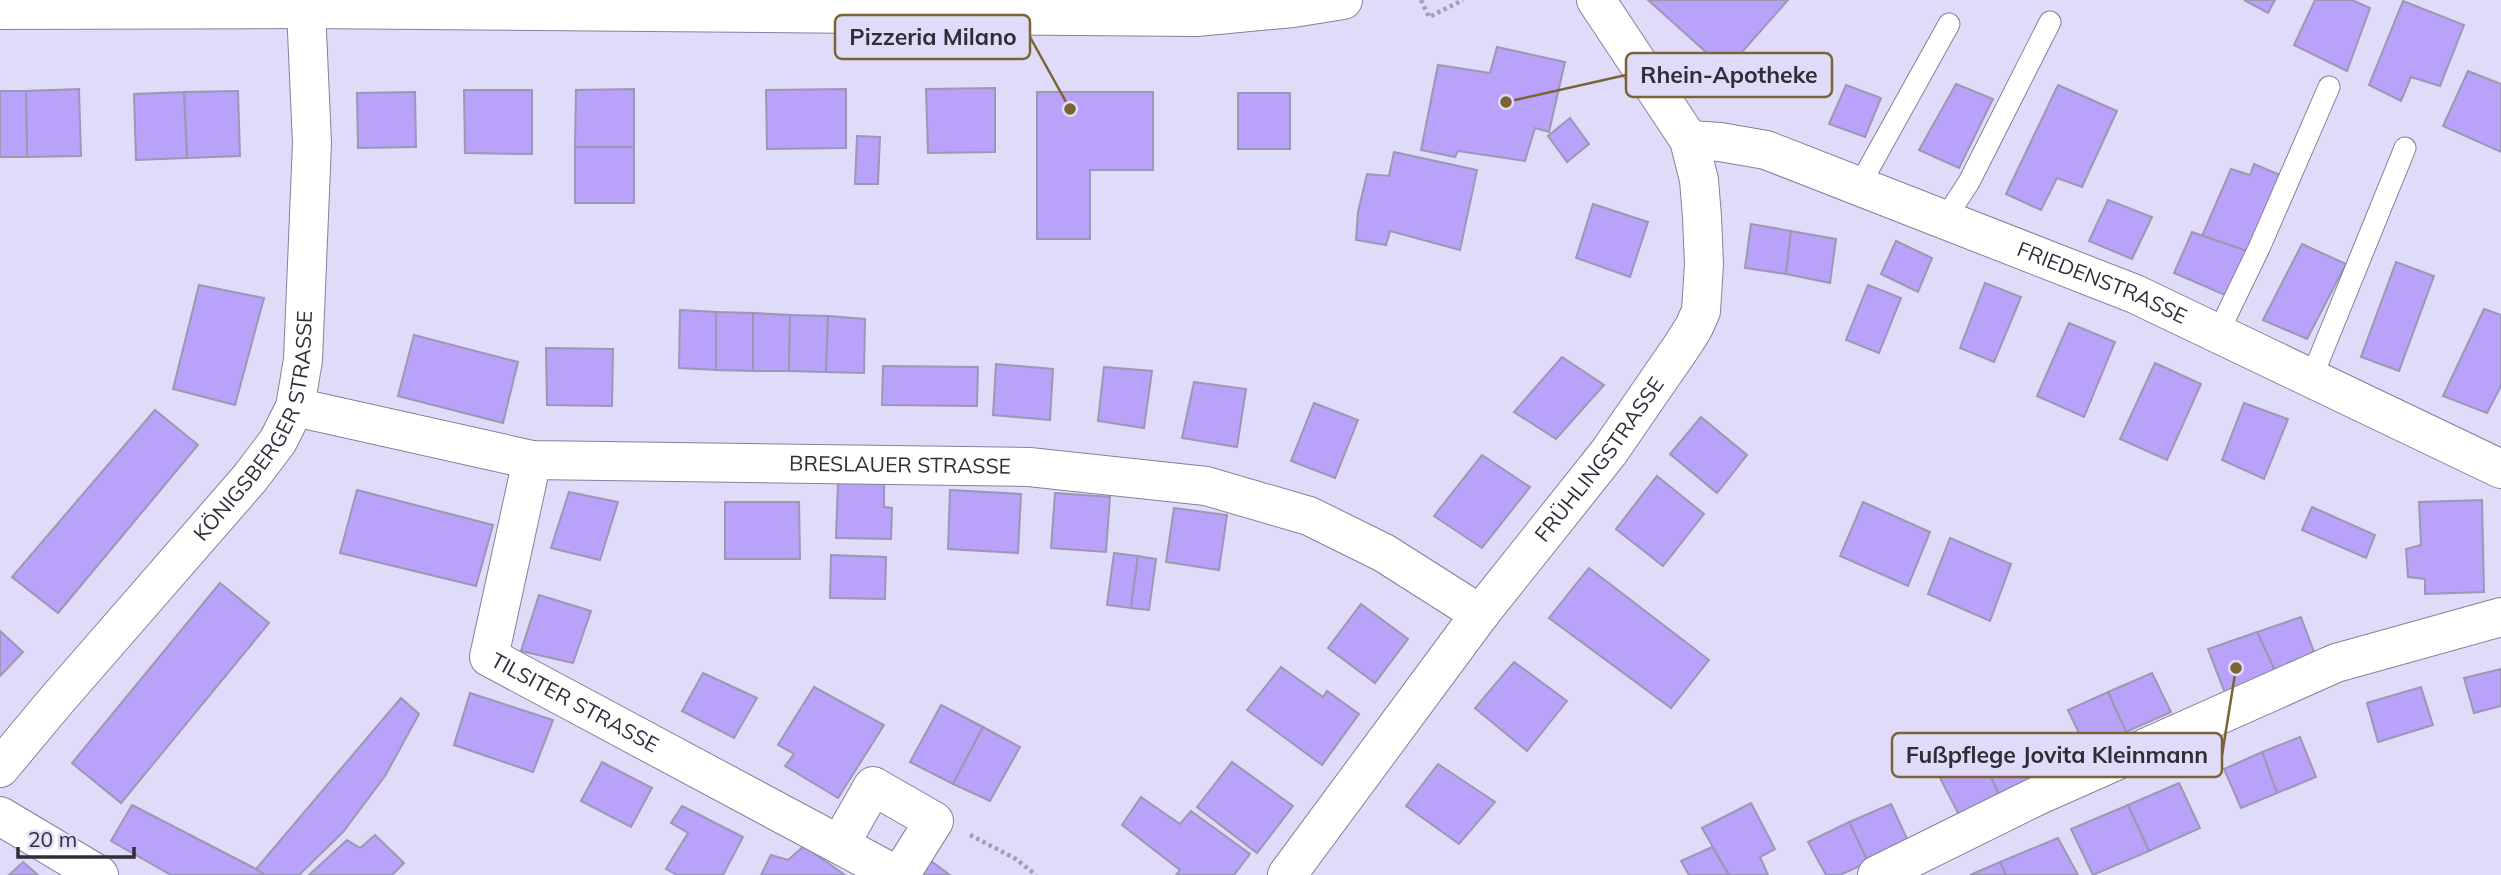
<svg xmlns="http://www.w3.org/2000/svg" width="2501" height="875" viewBox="0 0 2501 875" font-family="Mulish,sans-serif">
<rect width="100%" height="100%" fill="#e0dbf9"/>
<g fill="#b8a2fa" stroke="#9d97b3" stroke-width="2">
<polygon points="1648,0 1788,0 1726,70"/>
<polygon points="2244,0 2275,0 2268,13"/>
<polygon points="2315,0 2352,0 2370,8 2347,71 2294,45"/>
<polygon points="2403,1 2464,25 2440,86 2411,77 2401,101 2369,85"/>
<polygon points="1497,47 1565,62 1549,132 1535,128 1525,161 1458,151 1455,157 1421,150 1438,65 1490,73"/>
<polygon points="2468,71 2501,84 2501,152 2443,126"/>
<polygon points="1956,84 1993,99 1959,168 1919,150"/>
<polygon points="1846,85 1881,98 1865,137 1829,124"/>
<polygon points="2058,85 2117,111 2082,187 2057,178 2041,210 2006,194"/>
<polygon points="995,88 995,152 928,153 926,89"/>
<polygon points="79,89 81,156 27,157 26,91"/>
<polygon points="634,89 634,147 575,147 576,90"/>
<polygon points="846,89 846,148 767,149 766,90"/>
<polygon points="464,90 532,90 532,154 465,153"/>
<polygon points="0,91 26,91 27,157 0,157"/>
<polygon points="238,91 240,156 187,158 184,92"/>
<polygon points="184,92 187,158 136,160 134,94"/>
<polygon points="415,92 416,147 358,148 357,93"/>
<polygon points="1037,92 1153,92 1153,170 1090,170 1090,239 1037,239"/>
<rect x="1238" y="93" width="52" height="56"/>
<polygon points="1570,118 1589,144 1567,162 1548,136"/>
<polygon points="857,136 880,137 878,184 855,184"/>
<rect x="575" y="147" width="59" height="56"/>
<polygon points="1394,152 1477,170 1460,250 1390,231 1386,245 1356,240 1358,212 1367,174 1389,176"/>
<polygon points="2254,164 2280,175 2247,251 2202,236 2231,169 2250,175"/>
<polygon points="2108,200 2152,217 2132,259 2089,241"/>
<polygon points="1593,204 1648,222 1630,277 1576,258"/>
<polygon points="1751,224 1791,231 1786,274 1745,268"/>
<polygon points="1791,231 1836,239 1830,283 1786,274"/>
<polygon points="2192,232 2250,252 2232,298 2174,273"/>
<polygon points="1896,241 1932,258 1918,292 1881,274"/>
<polygon points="2302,244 2346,264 2307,339 2263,320"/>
<polygon points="2396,262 2434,276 2399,371 2361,357"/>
<polygon points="1985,283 2021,297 1994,362 1960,348"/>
<polygon points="199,285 264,298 235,405 173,389"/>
<polygon points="1868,285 1901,298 1879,353 1846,340"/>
<polygon points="2484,309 2501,315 2501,386 2487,413 2443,396"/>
<polygon points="680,310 716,312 716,370 679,368"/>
<polygon points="716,312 753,313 753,371 716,370"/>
<polygon points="753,313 790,315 789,371 753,371"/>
<polygon points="790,315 828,316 826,372 789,371"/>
<polygon points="828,316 865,319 864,373 826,372"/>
<polygon points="2069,323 2115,342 2084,417 2037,396"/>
<polygon points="414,335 518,362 503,423 398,396"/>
<polygon points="546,348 613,349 612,406 547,405"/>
<polygon points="1562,357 1604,385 1556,439 1514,412"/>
<polygon points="2155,363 2201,384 2167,460 2120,439"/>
<polygon points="996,364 1053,369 1050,420 993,415"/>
<polygon points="883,366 978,367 977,406 882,405"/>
<polygon points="1104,367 1152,371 1144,428 1098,421"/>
<polygon points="1194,382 1246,389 1237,447 1182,438"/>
<polygon points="1314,403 1358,420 1335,478 1291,461"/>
<polygon points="2244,403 2288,419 2264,479 2222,460"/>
<polygon points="155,410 198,445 58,613 12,577"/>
<polygon points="1701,417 1747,455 1717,493 1670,454"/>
<polygon points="1482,455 1530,487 1482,548 1434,516"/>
<polygon points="1657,476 1704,514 1663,566 1616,529"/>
<polygon points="838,482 884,484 884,507 892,508 891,539 836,538"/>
<polygon points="357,490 493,525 476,586 340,553"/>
<polygon points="950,490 1021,494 1018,553 948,549"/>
<polygon points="569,492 618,502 600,560 551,548"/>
<polygon points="1055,493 1110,497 1106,552 1051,548"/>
<polygon points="2482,500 2484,592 2425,594 2425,579 2408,577 2406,549 2421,545 2419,502"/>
<polygon points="725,502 799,502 800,559 725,559"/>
<polygon points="1863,502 1930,532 1908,586 1840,556"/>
<polygon points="2312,507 2375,535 2366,558 2302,530"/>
<polygon points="1174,508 1227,515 1219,570 1166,562"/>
<polygon points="1950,538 2011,564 1990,621 1928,594"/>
<polygon points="1114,553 1138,556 1131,608 1107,605"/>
<polygon points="831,555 886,557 885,599 830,598"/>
<polygon points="1138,556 1156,559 1149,610 1131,608"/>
<polygon points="1589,568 1709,660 1671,708 1549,618"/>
<polygon points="220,583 269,623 121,803 72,763"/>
<polygon points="539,595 591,611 573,663 521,651"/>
<polygon points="1361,604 1408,639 1375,683 1328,648"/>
<polygon points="2301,617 2317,660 2276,673 2257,632"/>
<polygon points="0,631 23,652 0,676"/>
<polygon points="2257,632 2276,673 2225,693 2208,649"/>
<polygon points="1514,662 1567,701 1527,751 1475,708"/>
<polygon points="1281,667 1323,697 1327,691 1359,714 1322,765 1247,710"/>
<polygon points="2501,669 2501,706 2474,713 2464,678"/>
<polygon points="703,673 757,698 734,738 682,711"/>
<polygon points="2152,673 2171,712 2126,732 2108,692"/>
<polygon points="814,687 884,725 838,798 785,766 794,754 778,745"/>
<polygon points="2421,687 2433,725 2378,742 2367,703"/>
<polygon points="2108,692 2126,732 2087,750 2068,710"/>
<polygon points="470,693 553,720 533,772 454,745"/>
<polygon points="401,698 419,714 385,776 343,832 299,875 265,875 256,869"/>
<polygon points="941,705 983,727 953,784 910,762"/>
<polygon points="983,727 1020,747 990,801 953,784"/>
<polygon points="2019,734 2040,777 2000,797 1980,753"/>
<polygon points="2300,737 2316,777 2277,793 2262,752"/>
<polygon points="2262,752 2277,793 2241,808 2224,769"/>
<polygon points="1980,753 2000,797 1960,817 1938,774"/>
<polygon points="602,762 652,788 631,827 581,801"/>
<polygon points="1232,762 1293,806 1257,853 1197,807"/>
<polygon points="1438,764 1495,802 1459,844 1406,806"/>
<polygon points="2179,783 2200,828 2149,851 2128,805"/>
<polygon points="1141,797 1180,824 1191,811 1250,854 1234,875 1176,875 1180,870 1122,825"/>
<polygon points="1751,803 1775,849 1760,857 1768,875 1729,875 1702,828"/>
<polygon points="1891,804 1909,843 1868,862 1849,822"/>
<polygon points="132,805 256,869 265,875 171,875 111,841"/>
<polygon points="2128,805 2149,851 2093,875 2071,829"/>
<polygon points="682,806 743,837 723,875 677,875 666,869 688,833 671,823"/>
<polygon points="1849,822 1868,862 1840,875 1826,875 1808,842"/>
<polygon points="375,835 404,863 392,875 309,875 347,840 360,848"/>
<polygon points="2058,838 2078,875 2006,875 2000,862"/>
<polygon points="804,846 845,875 761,875 771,855 788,860"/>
<polygon points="1712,847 1729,875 1689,875 1681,861"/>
<polygon points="931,861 950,875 919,875"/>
<polygon points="23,862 38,875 9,875"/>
<polygon points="2000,862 2006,875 1970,875"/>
</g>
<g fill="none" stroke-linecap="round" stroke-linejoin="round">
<defs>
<g id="lane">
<polyline points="1859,186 1949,24"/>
<polyline points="1945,219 1969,182 2050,22"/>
<polyline points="2217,335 2260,246 2329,87"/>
<polyline points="2311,379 2405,148"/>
</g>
<g id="street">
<path id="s1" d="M 1689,140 L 1720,142 L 1766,150 L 2135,294 L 2501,469"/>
<path id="s2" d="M 295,407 L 532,460 L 1029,467 L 1206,486 L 1309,516 L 1384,553 L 1480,614"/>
<path id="s3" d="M 532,460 L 489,657 L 896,875"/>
<path id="s4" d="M 0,768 L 55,702 L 250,478 L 278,441 L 295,407 L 303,360 L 312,143 L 306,9"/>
<polyline points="0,816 99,875"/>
<polyline points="840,844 873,786 934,821 900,875"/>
<path id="s5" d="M 1287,875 L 1480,614 L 1609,452 L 1682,346 L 1694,327 L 1701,311 L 1704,264 L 1702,217 L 1699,180 L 1689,140 L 1596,0"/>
<polyline points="1877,875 2035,797 2336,663 2501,617"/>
</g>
<polyline id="secondary" points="0,10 306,9 1196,17 1293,8 1343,0"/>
</defs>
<use href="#lane" stroke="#85809b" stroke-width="23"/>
<use href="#street" stroke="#85809b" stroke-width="40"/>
<use href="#secondary" stroke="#85809b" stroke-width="40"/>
<g stroke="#a39eb6" stroke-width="4.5" stroke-dasharray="3.5 3.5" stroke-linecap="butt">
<polyline points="1421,0 1429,17 1463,0"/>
<polyline points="970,835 1016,859 1036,875"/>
</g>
<use href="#lane" stroke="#fff" stroke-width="21"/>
<use href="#street" stroke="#fff" stroke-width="38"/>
<use href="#secondary" stroke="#fff" stroke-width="38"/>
</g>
<g text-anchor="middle" stroke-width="6" stroke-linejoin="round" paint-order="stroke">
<g font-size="21" fill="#302d39" stroke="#e0dbf9">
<text dy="7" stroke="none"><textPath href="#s1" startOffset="439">FRIEDENSTRASSE</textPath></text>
<text dy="7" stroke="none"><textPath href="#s4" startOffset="434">KÖNIGSBERGER STRASSE</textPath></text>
<text dy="7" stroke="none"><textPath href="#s5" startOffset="520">FRÜHLINGSTRASSE</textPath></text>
<text dy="7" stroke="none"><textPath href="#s2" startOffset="611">BRESLAUER STRASSE</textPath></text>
<text dy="7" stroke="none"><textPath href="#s3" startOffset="299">TILSITER STRASSE</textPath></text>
</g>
</g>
<path fill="none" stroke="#7a6434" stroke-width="2.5" d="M1070 109L1030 37M1506 102L1626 75M2236 668L2222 755"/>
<g fill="#7a6434" stroke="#e0dbf9" stroke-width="2.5">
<circle cx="1070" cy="109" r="7"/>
<circle cx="1506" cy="102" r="7"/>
<circle cx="2236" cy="668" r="7"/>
</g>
<g fill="#e0dbf9" stroke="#7a6434" stroke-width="2.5">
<rect x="835" y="15" width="195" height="44" rx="7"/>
<rect x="1626" y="53" width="206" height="44" rx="7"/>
<rect x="1892" y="733" width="330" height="44" rx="7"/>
</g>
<g font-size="23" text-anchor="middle" font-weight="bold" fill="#302d39">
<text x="933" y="45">Pizzeria Milano</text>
<text x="1729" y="83">Rhein-Apotheke</text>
<text x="2057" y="763">Fußpflege Jovita Kleinmann</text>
</g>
<path d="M18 847v10h116v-10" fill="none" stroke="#302d39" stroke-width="3.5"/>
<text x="28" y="847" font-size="21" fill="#302d39" stroke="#e0dbf9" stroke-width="5" paint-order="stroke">20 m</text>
</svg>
